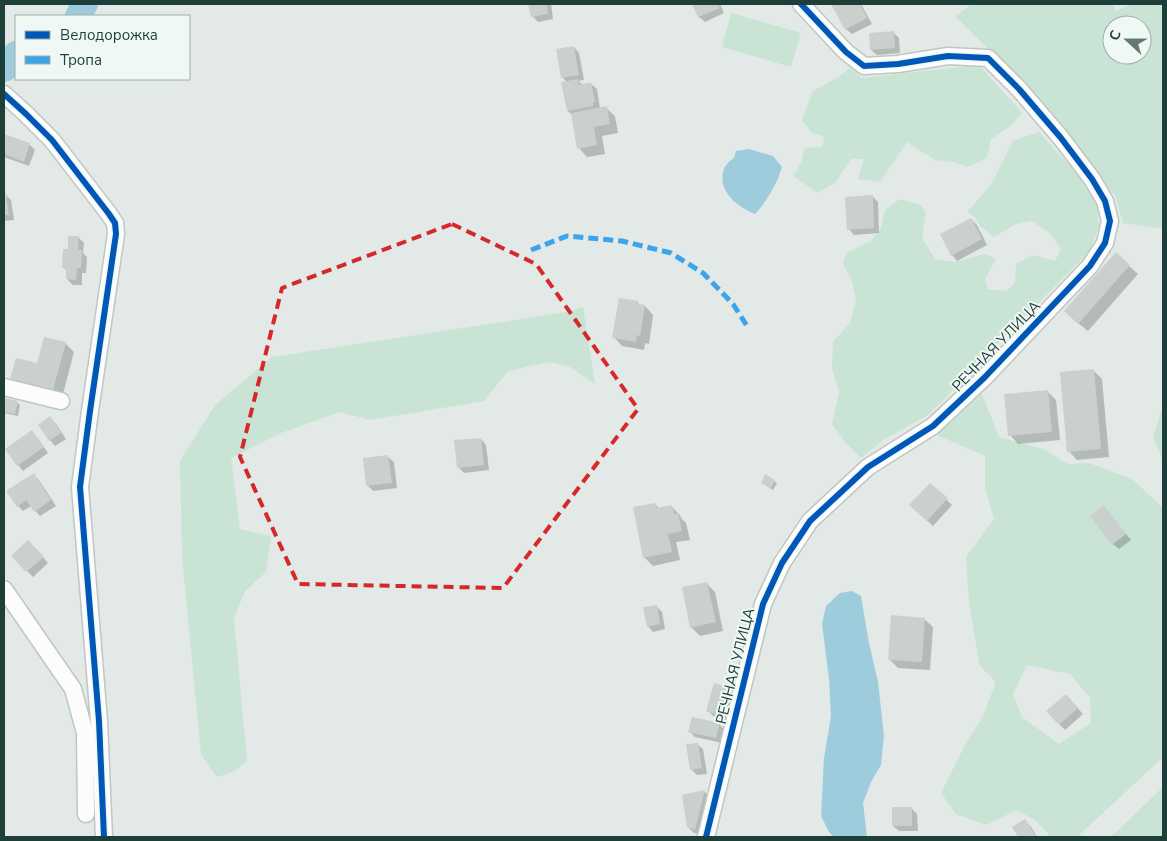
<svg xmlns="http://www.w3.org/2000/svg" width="1167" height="841" viewBox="0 0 1167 841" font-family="'Nunito Sans',sans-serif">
<rect width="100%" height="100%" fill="#e2e9e7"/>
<g fill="#c9e4d4" fill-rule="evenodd">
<path d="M 972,4 L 1113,4 L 1116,11 L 1131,4 L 1163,4 L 1163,227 L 1157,228 L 1123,223 L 1116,197 L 1030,90 L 955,16 ZM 1112,25 L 1142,25 L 1142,55 L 1112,55 Z"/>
<polygon points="731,13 801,33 791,67 722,47"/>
<polygon points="979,65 1022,113 1012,125 991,139 987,158 967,167 954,162 935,160 907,142 880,182 858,179 864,159 851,159 835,183 818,193 793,176 801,163 805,148 822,147 825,137 812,133 802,120 813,91 840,76 850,68 862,78"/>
<polygon points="1039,132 1080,177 1097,205 1099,227 1089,252 928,415 883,440 861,458 846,443 832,424 839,393 832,368 833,342 850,323 856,300 851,278 843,264 846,253 872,240 881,228 885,210 900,199 921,205 926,213 922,238 935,259 955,262 985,254 996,259 985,279 988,289 1006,291 1015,283 1016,264 1033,255 1055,261 1061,249 1050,233 1032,221 1016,224 994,237 980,226 975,217 971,215 968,211 991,185 1013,141"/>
<polygon points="583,307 595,384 568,366 549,362 508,371 484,401 370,420 340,412 281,433 231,458 240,529 271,536 266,572 245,591 234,618 247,761 235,771 217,777 201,755 182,556 180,461 215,405 272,357 567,312"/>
<path d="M 982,394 L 999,437 L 1043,449 L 1068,464 L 1089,463 L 1132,479 L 1163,508 L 1163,757 L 1077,837 L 1051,837 L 1036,821 L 1017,810 L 986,825 L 956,814 L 941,793 L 966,743 L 982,718 L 996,682 L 980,666 L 969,603 L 966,557 L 994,519 L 985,488 L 985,456 L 937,435 ZM 1027,665 L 1070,674 L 1090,698 L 1091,723 L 1059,744 L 1022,717 L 1013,694 Z"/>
<polygon points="1163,407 1163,461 1153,436"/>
<polygon points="1163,787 1163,837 1111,837"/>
</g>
<g fill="#9dcddc">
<path d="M 749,149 L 773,156 L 782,167 C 777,184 767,201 755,214 C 738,207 719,193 723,173 C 724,166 728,162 734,158 L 736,151 Z"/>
<polygon points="852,591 861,596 869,643 878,682 884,736 881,765 871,782 863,803 867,837 834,837 829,832 821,816 824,758 831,716 829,679 822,624 826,606 840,593"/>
</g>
<g fill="#0003">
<polygon points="530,4 551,4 553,19 538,22 532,16"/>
<polygon points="693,4 720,4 724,13 705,22 699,17"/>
<polygon points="833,4 861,4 872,24 852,34 846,29"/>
<polygon points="893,32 899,38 900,53 877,55 871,50"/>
<polygon points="574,47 579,53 584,80 578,81 583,85 591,84 597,89 600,109 606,108 615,116 618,133 602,136 605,154 587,157 579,148 572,115 568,111 562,83 567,82 562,77"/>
<polygon points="4,135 30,145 35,150 29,166 4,157"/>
<polygon points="4,194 5,194 11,200 14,220 4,221"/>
<polygon points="872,196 878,202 879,233 854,235 849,229"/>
<polygon points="971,219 977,225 987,245 957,261 952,255"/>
<polygon points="78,237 84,243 83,253 87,257 86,273 82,273 82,285 73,285 67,279 67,271 63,267"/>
<polygon points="1129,266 1138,274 1088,331 1074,320"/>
<polygon points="637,302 641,306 645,306 653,315 649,344 645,343 644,350 622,346 614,337"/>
<polygon points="65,343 74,352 62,398 20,388 12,379 38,365"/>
<polygon points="1093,370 1102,379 1109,457 1077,460 1069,451"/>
<polygon points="1047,391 1056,400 1060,440 1018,444 1010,435"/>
<polygon points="4,400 17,402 20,405 18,416 4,413"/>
<polygon points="50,418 56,424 66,439 55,446 50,440"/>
<polygon points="37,437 48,453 23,471 18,465"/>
<polygon points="481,439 486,445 489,470 464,473 458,467"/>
<polygon points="388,457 394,462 397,488 373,491 367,485"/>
<polygon points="33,474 39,480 56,506 40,516 31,506 23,511 18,506"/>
<polygon points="774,481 777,483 773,490 762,483"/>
<polygon points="930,484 952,505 933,526 917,511"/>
<polygon points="655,504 659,509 671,506 680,515 681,518 686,523 690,540 676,542 680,560 653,566 644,557"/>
<polygon points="1104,507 1131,540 1119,549 1113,544"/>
<polygon points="34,547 48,563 33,577 13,556"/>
<polygon points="706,583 715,592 723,631 700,636 691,627"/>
<polygon points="656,606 662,612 665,629 653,632 648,626"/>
<polygon points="924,619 933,627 930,670 898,668 889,659"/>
<polygon points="727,688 732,693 725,720 713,716 707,710"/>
<polygon points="1071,701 1083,714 1065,730 1059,724"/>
<polygon points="719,724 725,730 722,743 695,737 690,732"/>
<polygon points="697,744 703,749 707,774 697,775 691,769"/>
<polygon points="705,792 710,797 701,835 694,833 688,827 683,796"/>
<polygon points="912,809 917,814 918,831 899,831 893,826"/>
<polygon points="1025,821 1031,827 1037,837 1020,837 1014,828"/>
</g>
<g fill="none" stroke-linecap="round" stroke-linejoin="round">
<g stroke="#9dcddc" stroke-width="26">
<polyline points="78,16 85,4"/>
<polyline points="4,69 9,65 16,54"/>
</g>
</g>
<g fill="#c9d0ce">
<polygon points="528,4 547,4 548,14 531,17"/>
<polygon points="692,4 718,4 720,8 698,17"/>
<polygon points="831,4 860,4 867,18 845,30"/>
<polygon points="894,31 895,48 870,50 869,33"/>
<polygon points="574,46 579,75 561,78 556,49"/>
<polygon points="578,79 579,85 591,82 595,102 593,103 593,106 567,111 561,82"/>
<polygon points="607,106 610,124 594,127 597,145 577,149 571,113"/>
<polygon points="4,134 30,143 24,162 4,154"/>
<polygon points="4,193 6,193 9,215 4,215"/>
<polygon points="873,195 874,228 847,230 845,197"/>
<polygon points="971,218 982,239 951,256 940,234"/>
<polygon points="68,236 79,236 78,250 82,250 81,268 77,268 76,280 66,279 66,268 62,268 63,249 68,249"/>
<polygon points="1116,252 1130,265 1078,324 1064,311"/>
<polygon points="619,298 638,301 637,304 645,305 640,336 637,335 636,342 612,338"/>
<polygon points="44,337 66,342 53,390 10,379 16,358 37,363"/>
<polygon points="1094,369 1101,449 1067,452 1060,372"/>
<polygon points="1048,390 1052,432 1008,436 1004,394"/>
<polygon points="4,398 18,401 15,414 4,412"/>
<polygon points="50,416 61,433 49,441 38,425"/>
<polygon points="32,430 44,447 17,466 5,449"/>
<polygon points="481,438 484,465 457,468 454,440"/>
<polygon points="388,455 392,483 366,486 363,458"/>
<polygon points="34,473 51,500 34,512 26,500 17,507 6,491"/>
<polygon points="765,474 775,480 771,488 761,483"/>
<polygon points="930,483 948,498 927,521 909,505"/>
<polygon points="655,503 656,508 672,505 674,514 678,513 682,531 668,534 672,552 643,558 633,507"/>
<polygon points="1104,505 1126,534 1112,545 1090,516"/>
<polygon points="28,540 44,557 26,572 11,556"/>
<polygon points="707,582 716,622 690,628 682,587"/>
<polygon points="657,605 660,624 647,627 643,607"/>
<polygon points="891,615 925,618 922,662 888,660"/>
<polygon points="714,683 727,687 719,715 706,711"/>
<polygon points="1066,694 1078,708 1059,725 1046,711"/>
<polygon points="692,717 720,723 716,738 688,732"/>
<polygon points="698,743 702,768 690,770 686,744"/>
<polygon points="705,790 695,830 687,827 682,795"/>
<rect x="892" y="807" width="20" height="19"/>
<polygon points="1025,819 1036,837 1018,837 1012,827"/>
</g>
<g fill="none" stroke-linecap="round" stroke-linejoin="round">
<defs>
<g id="street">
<polyline points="4,94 26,114 52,140 109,214 115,223 116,234 90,411 80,487 99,721 104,837"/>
<polyline points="4,387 61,401"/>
<polyline points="4,589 73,689 85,733 86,814"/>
<polyline points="706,837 763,604 782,563 810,521 868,467 933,426 985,377 1090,266 1105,243 1110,221 1105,201 1092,179 1061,138 1019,89 988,58 948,56 898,64 864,66 846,52 801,4"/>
</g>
</defs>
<use href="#street" stroke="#bfc6c4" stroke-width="19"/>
<use href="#street" stroke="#fbfcfb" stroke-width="16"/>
<polyline stroke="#3da4ec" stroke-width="5" stroke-dasharray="10 5" stroke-linecap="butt" points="531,250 567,236 622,241 671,253 703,273 733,304 749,329"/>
<defs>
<g id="cycleway">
<polyline points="4,94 26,114 52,140 109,214 115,223 116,234 90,411 80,487 99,721 104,837"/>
<polyline points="706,837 763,604 782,563 810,521 868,467 933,426 985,377 1090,266 1105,243 1110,221 1105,201 1092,179 1061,138 1019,89 988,58 948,56 898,64 864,66 846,52 801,4"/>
</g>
</defs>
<use href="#cycleway" stroke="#f0f8f5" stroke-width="9"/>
<use href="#cycleway" stroke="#0057b8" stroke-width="6"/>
</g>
<path fill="none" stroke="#d62828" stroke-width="4" stroke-dasharray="10 6" stroke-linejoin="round" d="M 452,224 L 536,264 L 638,409 L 503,588 L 298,584 L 240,457 L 282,288 Z"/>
<g text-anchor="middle" stroke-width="4" stroke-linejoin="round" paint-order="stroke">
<g font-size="15" fill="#1e3e39" stroke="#f0f8f5">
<text transform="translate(996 346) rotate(-46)" y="5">РЕЧНАЯ УЛИЦА</text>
<text transform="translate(735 666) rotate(-76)" y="5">РЕЧНАЯ УЛИЦА</text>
</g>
</g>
<rect width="1167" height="841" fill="none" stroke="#1e3e39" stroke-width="10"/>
<rect x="15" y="15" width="175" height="65" fill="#f0f8f5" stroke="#9caeaa"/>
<rect x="25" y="31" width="25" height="8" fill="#0057b8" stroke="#9caeaa"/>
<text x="60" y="40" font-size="15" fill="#1e3e39">Велодорожка</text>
<rect x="25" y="56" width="25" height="8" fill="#3da4ec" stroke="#9caeaa"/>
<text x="60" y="65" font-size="15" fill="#1e3e39">Тропа</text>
<g transform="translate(1127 40) rotate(291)"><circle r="24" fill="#f0f8f5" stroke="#9caeaa"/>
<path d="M0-4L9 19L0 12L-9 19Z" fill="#637a76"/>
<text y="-8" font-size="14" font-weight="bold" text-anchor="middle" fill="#1e3e39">С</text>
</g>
</svg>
